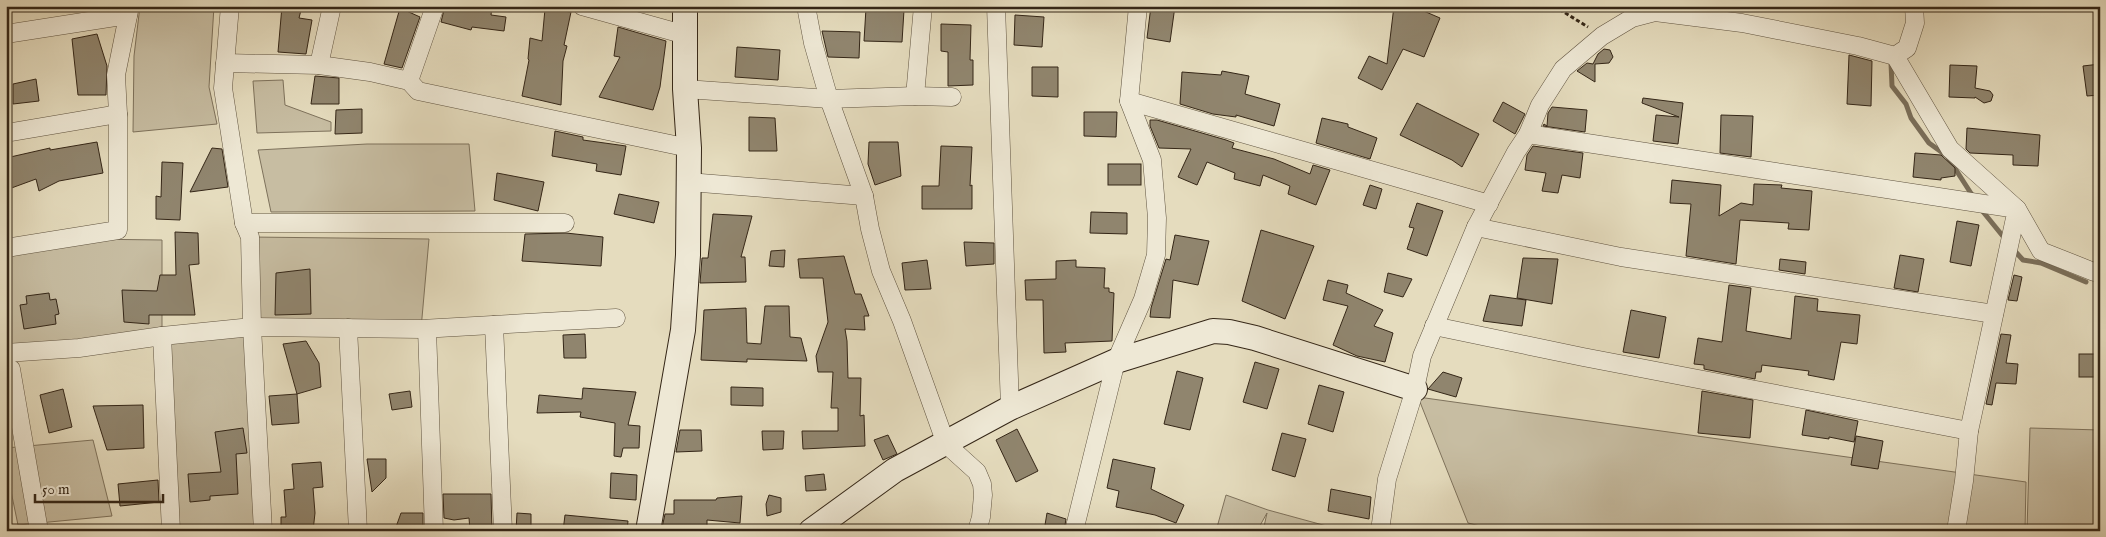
<svg xmlns="http://www.w3.org/2000/svg" width="2106" height="537" viewBox="0 0 2106 537" font-family="'IM FELL English',serif">
<rect width="100%" height="100%" fill="#e5dcbe"/>
<filter id="stains"><feTurbulence type="fractalNoise" baseFrequency=".004" numOctaves="4"/><feColorMatrix values="0 0 0 0 .2 0 0 0 0 .09 0 0 0 0 .02 0 0 0 .5 -.17"/></filter>
<radialGradient id="worn" r=".72"><stop offset=".6" stop-color="#630" stop-opacity="0"/><stop offset="1" stop-color="#630" stop-opacity=".3"/></radialGradient>
<g fill="#c7bda2" stroke="#7e725c">
<polygon points="140,6 214,6 209,87 217,124 133,132 134,56"/>
<polygon points="283,80 285,105 331,122 331,131 257,133 253,81"/>
<polygon points="367,144 469,144 475,211 271,212 258,150"/>
<polygon points="250,237 429,239 421,329 253,327 263,531 167,531 162,336 6,351 6,238 162,240 162,335 252,327"/>
<polygon points="1418,397 2026,482 2025,531 1500,531 1468,523"/>
<polygon points="2030,428 2100,430 2100,531 2027,531"/>
<polygon points="93,440 112,516 18,525 6,467 6,448"/>
<polygon points="1226,495 1268,510 1345,531 1263,531 1267,513 1257,531 1216,531"/>
</g>
<g fill="none" stroke-linecap="round" stroke-linejoin="round">
<g stroke="#7a6e59" stroke-width="5">
<polyline points="1891,63 1892,86 1906,104 1911,118 1929,143 1947,156 1974,198"/>
<polyline points="1980,208 2006,240"/>
<polyline points="2013,249 2023,260 2041,263 2086,282"/>
</g>
</g>
<g fill="#90856e" stroke="#342617">
<polygon points="282,6 302,6 299,18 312,20 306,54 278,52"/>
<polygon points="445,6 492,6 491,15 506,17 504,31 472,27 471,30 441,22"/>
<polygon points="1151,6 1175,6 1170,42 1147,38"/>
<polygon points="1394,6 1412,6 1440,18 1424,57 1403,49 1382,90 1358,78 1369,56 1387,64"/>
<polygon points="400,8 420,17 402,68 384,64"/>
<polygon points="866,8 904,10 902,42 864,41"/>
<polygon points="545,9 571,12 564,45 567,46 563,61 561,105 522,96 529,60 528,59 530,38 542,41"/>
<polygon points="1015,15 1044,17 1042,47 1014,45"/>
<polygon points="941,24 971,25 970,60 973,60 973,85 948,86 948,52 941,51"/>
<polygon points="618,27 666,41 660,87 653,110 599,97 620,57 614,56"/>
<polygon points="822,31 860,32 859,58 828,57"/>
<polygon points="97,34 107,66 106,95 78,95 72,39"/>
<polygon points="737,47 780,50 778,80 735,77"/>
<polygon points="1604,49 1610,50 1613,57 1609,63 1595,64 1595,82 1577,71 1587,63 1593,64 1598,54"/>
<polygon points="1849,55 1872,61 1871,106 1847,104"/>
<polygon points="2100,64 2100,95 2087,96 2083,66"/>
<polygon points="1950,65 1977,66 1975,88 1990,91 1993,95 1991,101 1984,103 1975,97 1975,98 1949,97"/>
<polygon points="1032,67 1058,67 1058,97 1032,96"/>
<polygon points="1222,71 1249,76 1245,94 1280,104 1274,126 1236,115 1236,117 1213,114 1180,104 1182,72 1221,75"/>
<polygon points="315,76 339,78 339,104 311,104"/>
<polygon points="36,79 39,101 13,104 13,84"/>
<polygon points="1643,98 1683,103 1678,144 1653,141 1656,115 1679,117 1642,103"/>
<polygon points="1503,102 1525,114 1515,134 1493,121"/>
<polygon points="1417,103 1479,134 1462,167 1452,160 1400,135"/>
<polygon points="1552,107 1587,110 1585,132 1543,126 1544,124 1547,126 1548,113"/>
<polygon points="362,109 362,133 335,134 336,110"/>
<polygon points="1084,112 1117,112 1116,137 1084,136"/>
<polygon points="1721,115 1753,116 1751,157 1720,153"/>
<polygon points="749,117 775,118 777,151 749,151"/>
<polygon points="1322,118 1348,124 1348,127 1377,138 1370,159 1316,143"/>
<polygon points="1150,120 1157,120 1226,140 1234,143 1232,148 1274,159 1310,174 1313,165 1330,170 1316,205 1288,194 1290,186 1263,175 1260,186 1234,179 1235,173 1207,162 1197,185 1178,177 1191,149 1159,148 1150,126"/>
<polygon points="1967,128 2040,135 2038,166 2013,165 2013,155 1970,153 1966,149"/>
<polygon points="555,131 583,137 583,140 626,146 621,175 596,171 597,164 552,156"/>
<polygon points="97,142 103,173 59,181 39,191 36,179 6,190 6,158 50,148 50,150"/>
<polygon points="869,142 898,142 901,176 875,185 868,164"/>
<polygon points="941,146 972,147 970,186 972,185 972,209 922,209 922,186 939,186"/>
<polygon points="1533,146 1583,153 1580,178 1562,175 1558,193 1542,191 1546,173 1525,170 1527,155"/>
<polygon points="212,148 222,149 228,187 190,192"/>
<polygon points="1915,153 1941,155 1955,168 1955,176 1941,178 1941,180 1913,177"/>
<polygon points="162,162 183,163 180,220 156,219 156,196 161,197"/>
<rect x="1108" y="164" width="33" height="21"/>
<polygon points="497,173 544,182 538,211 494,200"/>
<polygon points="1672,180 1721,185 1719,216 1741,203 1753,205 1754,184 1782,185 1781,188 1812,191 1809,230 1788,229 1789,223 1740,220 1736,264 1686,256 1691,204 1670,203"/>
<polygon points="1370,185 1382,189 1376,209 1363,205"/>
<polygon points="619,194 659,202 654,223 614,214"/>
<polygon points="1417,203 1443,211 1427,256 1407,249 1414,228 1409,227"/>
<polygon points="1091,212 1127,213 1127,234 1090,233"/>
<polygon points="713,214 752,216 741,257 745,257 746,282 700,283 702,258 708,258"/>
<polygon points="1957,221 1979,225 1971,266 1950,262"/>
<polygon points="1261,230 1314,246 1285,319 1242,301"/>
<polygon points="175,232 198,233 199,264 189,265 195,315 149,315 149,324 124,322 122,290 157,291 160,275 176,275"/>
<polygon points="566,233 603,237 601,266 522,261 525,234"/>
<polygon points="1175,235 1209,241 1198,285 1173,280 1170,318 1150,317 1151,308 1166,259 1170,260"/>
<polygon points="964,242 994,243 994,264 966,266"/>
<polygon points="785,250 784,267 769,266 771,251"/>
<polygon points="1900,255 1924,259 1918,292 1894,288"/>
<polygon points="844,256 855,294 861,294 869,316 864,316 865,330 845,329 847,341 848,378 861,378 860,416 864,415 865,446 803,449 802,431 838,431 838,408 831,408 833,372 818,372 816,356 828,322 823,278 800,278 798,259"/>
<polygon points="1523,258 1558,259 1552,304 1517,298"/>
<polygon points="1780,259 1806,262 1805,274 1779,270"/>
<polygon points="927,260 931,289 905,290 902,263"/>
<polygon points="1076,260 1076,267 1105,268 1104,288 1109,288 1109,292 1114,293 1112,341 1065,343 1066,352 1044,353 1043,300 1026,300 1025,280 1056,279 1056,261"/>
<polygon points="310,269 311,314 275,315 276,273"/>
<polygon points="1388,273 1412,279 1403,297 1384,292"/>
<polygon points="2014,275 2022,277 2017,301 2008,300"/>
<polygon points="1328,280 1348,285 1346,293 1383,310 1374,326 1393,333 1385,362 1357,356 1333,345 1348,306 1323,300"/>
<polygon points="1729,285 1751,288 1746,331 1791,339 1795,296 1818,299 1817,311 1860,315 1857,344 1841,342 1834,380 1808,375 1809,371 1762,365 1761,372 1756,372 1755,379 1704,369 1704,365 1694,364 1698,338 1722,342"/>
<polygon points="49,293 50,300 56,299 59,314 55,315 56,324 24,329 20,305 27,304 26,296"/>
<polygon points="1490,295 1526,300 1522,326 1483,321"/>
<polygon points="765,306 789,306 790,337 801,338 807,361 747,359 747,362 701,360 704,310 746,308 747,343 761,344"/>
<polygon points="1631,310 1666,317 1659,358 1623,352"/>
<polygon points="585,334 586,358 564,358 563,335"/>
<polygon points="2001,334 2011,335 2006,363 2018,364 2016,384 1996,383 1992,405 1986,404"/>
<polygon points="306,341 319,363 321,387 297,394 283,344"/>
<rect x="2079" y="354" width="21" height="23"/>
<polygon points="1255,362 1279,369 1267,409 1243,402"/>
<polygon points="1177,371 1203,378 1190,430 1164,424"/>
<polygon points="1443,372 1462,378 1456,397 1428,389"/>
<polygon points="1319,385 1344,392 1333,432 1308,424"/>
<polygon points="731,387 763,388 763,406 731,405"/>
<polygon points="583,388 636,392 628,425 640,426 639,448 623,448 621,457 614,456 615,423 580,417 581,412 537,413 539,395 582,399"/>
<polygon points="63,389 72,427 49,433 40,395"/>
<polygon points="410,391 412,407 392,410 389,394"/>
<polygon points="1702,391 1753,400 1750,438 1698,433"/>
<polygon points="297,394 299,423 272,425 269,396"/>
<polygon points="143,405 144,448 107,450 93,406"/>
<polygon points="1806,410 1858,421 1854,442 1829,437 1829,439 1802,435"/>
<polygon points="243,428 247,453 236,454 238,494 210,496 210,500 190,502 188,474 221,472 215,432"/>
<polygon points="1017,429 1038,471 1016,482 996,440"/>
<polygon points="680,430 701,430 702,451 676,452"/>
<polygon points="762,431 784,431 783,449 763,450"/>
<polygon points="1282,433 1306,439 1295,477 1272,470"/>
<polygon points="888,435 897,454 883,460 874,440"/>
<polygon points="1856,436 1883,441 1878,469 1851,465"/>
<polygon points="367,459 386,459 386,478 372,492"/>
<polygon points="1113,459 1155,468 1151,489 1184,505 1176,523 1155,515 1116,507 1119,491 1107,488"/>
<polygon points="321,462 323,487 313,488 315,513 313,531 281,531 281,517 286,517 284,490 294,489 292,464"/>
<polygon points="611,473 637,475 636,500 610,498"/>
<polygon points="824,474 826,490 806,491 805,476"/>
<polygon points="158,480 159,502 120,506 118,484"/>
<polygon points="1331,489 1371,497 1369,519 1328,511"/>
<polygon points="443,494 491,494 492,531 470,531 469,518 454,520 444,518"/>
<polygon points="769,495 781,498 781,512 767,516 766,504"/>
<polygon points="742,496 740,523 707,520 707,528 662,528 665,514 674,514 674,500 716,500 717,498"/>
<polygon points="401,513 423,513 423,527 396,527"/>
<polygon points="517,513 531,514 531,531 516,531"/>
<polygon points="1047,513 1066,519 1064,531 1044,531"/>
<polygon points="565,515 628,521 627,531 563,531"/>
</g>
<g fill="none" stroke-linecap="round" stroke-linejoin="round">
<defs>
<g id="street">
<polyline points="230,6 223,88 244,223 250,237 252,327 263,531"/>
<polyline points="582,6 686,35"/>
<polyline points="806,6 813,43 829,99 864,196 870,229 881,271 902,321 946,444 977,472 982,484 983,495 981,517 977,531"/>
<polyline points="996,6 1010,408"/>
<polyline points="6,34 128,15"/>
<polyline points="1895,56 1950,149 2017,209 2041,251 2094,272 2100,272"/>
<polyline points="225,63 319,65 370,72 409,81 418,91 689,148"/>
<polyline points="319,65 332,6"/>
<polyline points="409,81 435,6"/>
<polyline points="685,89 829,99 915,96 952,97"/>
<polyline points="915,96 923,6"/>
<polyline points="1129,101 1489,204"/>
<polyline points="6,133 118,114"/>
<polyline points="1528,134 2017,209 1969,431 1964,481 1956,531"/>
<polyline points="688,182 864,196"/>
<polyline points="244,223 565,223"/>
<polyline points="1476,227 1621,257 1994,314"/>
<polyline points="6,248 118,230 118,114 116,75 130,6"/>
<polyline points="494,325 503,531"/>
<polyline points="1434,326 1583,357 1969,431"/>
<polyline points="348,328 358,531"/>
<polyline points="427,329 434,531"/>
<polyline points="162,336 171,531"/>
<polyline points="6,353 79,348 162,336 252,327 421,329 616,318"/>
<polyline points="6,367 11,369 39,531"/>
<polyline points="1074,531 1116,361 1143,299 1156,255 1157,218 1152,160 1129,101 1138,6"/>
<polyline points="1380,531 1387,479 1415,389 1422,356 1476,227 1516,152 1528,134 1540,105 1563,69 1602,36 1632,18 1655,12 1742,23 1858,46 1895,56 1907,48 1915,23 1914,6"/>
</g>
<g id="secondary">
<polyline points="648,531 683,330 688,255 689,148 685,89 685,6"/>
<polyline points="811,531 895,470 1010,408 1116,361 1213,331 1229,332 1255,338 1415,389"/>
</g>
</defs>
<use href="#street" stroke="#605441" stroke-width="19"/>
<use href="#secondary" stroke="#342617" stroke-width="26"/>
<polyline stroke="#342617" stroke-width="3" stroke-dasharray="4 2.5" stroke-linecap="butt" points="1554,6 1588,27"/>
<use href="#street" stroke="#eee8d5" stroke-width="18"/>
<use href="#secondary" stroke="#eee8d5" stroke-width="24"/>
</g>
<rect width="2106" height="537" fill="none" stroke="#e5dcbe" stroke-width="25"/>
<rect x="8" y="8" width="2091" height="522" fill="none" stroke="#342617" stroke-width="2.5"/>
<rect x="12" y="12" width="2081" height="512" fill="none" stroke="#342617"/>
<path d="M35 494v8h128v-8" fill="none" stroke="#342617" stroke-width="2.5"/>
<text x="42" y="494" font-size="15" fill="#342617" stroke="#eee8d5" stroke-width="4" paint-order="stroke">50 m</text>
<rect width="100%" height="100%" filter="url(#stains)"/>
<rect width="100%" height="100%" fill="url(#worn)"/>
</svg>
